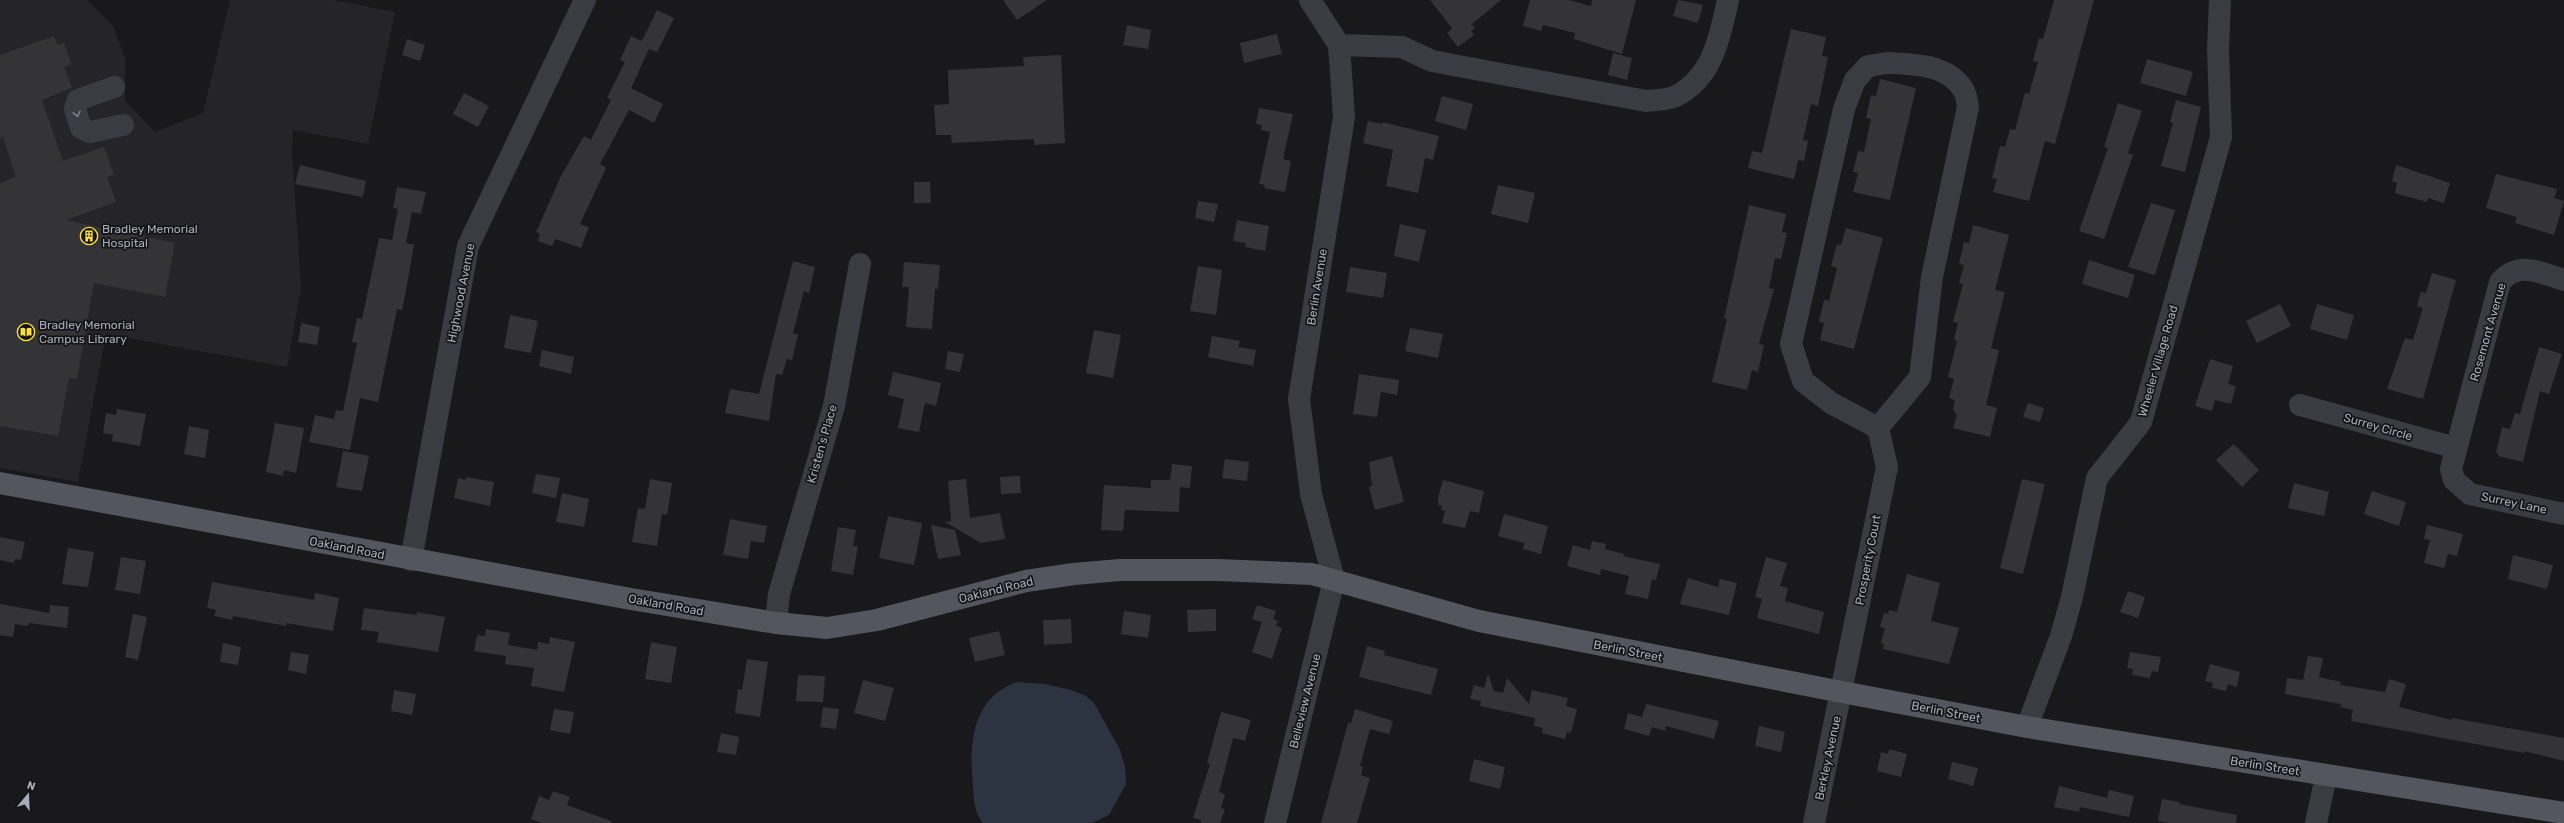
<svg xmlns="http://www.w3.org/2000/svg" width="2564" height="823" viewBox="0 0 2564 823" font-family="Rubik,sans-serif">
<rect width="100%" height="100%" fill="#19191b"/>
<polygon fill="#252529" points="0,0 87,0 113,26 125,58 125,101 155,132 203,113 230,0 333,0 395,12 368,144 293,130 292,153 301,288 287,367 106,334 78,482 0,468"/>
<path fill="#2d3441" d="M 1017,682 L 1044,684 L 1071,690 L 1086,696 L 1094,703 L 1120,750 L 1125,767 L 1126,784 L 1109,815 L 1092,823 L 983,823 C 974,812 974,800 973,786 C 969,745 971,698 1017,682 Z"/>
<g fill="#343437">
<polygon points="1003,0 1047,0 1017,20"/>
<polygon points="1430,0 1501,0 1472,24 1475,28 1471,31 1474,35 1458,47 1447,33 1452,28"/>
<polygon points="1530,0 1569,0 1591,6 1592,0 1636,0 1622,54 1574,39 1575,33 1543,25 1541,31 1523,26"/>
<polygon points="1678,0 1703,5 1698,23 1673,16"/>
<polygon points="2054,0 2094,0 2055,144 2045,141 2029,201 1993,192 1997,179 1992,178 2000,146 2005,147 2010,129 2015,130 2025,93 2029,94 2038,62 2033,61 2039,38 2043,39"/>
<polygon points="657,10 674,18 657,52 649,49 631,88 663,104 654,123 629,110 600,164 606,168 580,224 589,227 581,248 555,239 552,246 538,241 540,234 536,232 561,176 584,136 591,140 611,100 607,98 625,62 620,60 631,36 642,41"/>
<polygon points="1127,25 1151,30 1148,49 1123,45"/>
<polygon points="1791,29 1826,37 1822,56 1828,57 1818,106 1811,104 1803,140 1808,141 1804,161 1798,160 1794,179 1748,168 1752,151 1762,153"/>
<polygon points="1277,34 1282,54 1244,63 1240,43"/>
<polygon points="54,36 57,45 64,43 71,64 64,67 72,88 42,100 63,161 104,147 114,175 107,177 116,202 66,220 175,243 165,297 94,283 77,379 69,378 58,436 0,426 0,183 16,177 3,137 0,138 0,55"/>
<polygon points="407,39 425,45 420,61 402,55"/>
<polygon points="1613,53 1632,58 1627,80 1608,75"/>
<polygon points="1061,55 1065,143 1034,145 1034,139 952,143 951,135 936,135 934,105 949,104 948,70 1024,66 1023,57"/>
<polygon points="2147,59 2193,72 2186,96 2140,83"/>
<polygon points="1880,79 1916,88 1890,200 1853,192 1858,173 1853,172 1858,151 1864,152 1871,119 1866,118 1871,95 1876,96"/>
<polygon points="464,93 489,106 478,127 453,114"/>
<polygon points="1442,96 1473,104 1466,130 1435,121"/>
<polygon points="2176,100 2201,107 2185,172 2161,166 2173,123 2170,122"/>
<polygon points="2118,103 2142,111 2128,153 2133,155 2104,239 2079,231 2108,148 2104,147"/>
<polygon points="1259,108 1293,114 1283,159 1291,161 1285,192 1264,188 1265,185 1259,184 1270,132 1261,130 1262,125 1256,124"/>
<polygon points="1368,121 1382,124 1382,122 1439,136 1433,160 1425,158 1418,193 1386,186 1393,150 1363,143"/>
<polygon points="300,165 366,181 363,197 295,184"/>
<polygon points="2396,165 2450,183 2444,203 2428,198 2427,202 2395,193 2397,183 2392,181"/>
<polygon points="2496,174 2557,189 2554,198 2564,201 2554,235 2515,223 2517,217 2486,208"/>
<polygon points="914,182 930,182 931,203 914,203"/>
<polygon points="1498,185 1535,193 1528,223 1491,214"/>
<polygon points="397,187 426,192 421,214 412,212 406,243 414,245 407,285 402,310 397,309 378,402 360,398 350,450 309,442 315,415 334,419 336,410 343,411 357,343 352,342 357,318 362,319 379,238 392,240 398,209 393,208"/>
<polygon points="1198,201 1218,204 1214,222 1195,218"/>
<polygon points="2151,203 2175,210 2155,275 2128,267"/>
<polygon points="1749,205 1786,214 1782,232 1787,233 1781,259 1775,258 1769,288 1774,289 1759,344 1764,345 1758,372 1752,370 1747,390 1712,382 1727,319 1724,319"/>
<polygon points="1237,220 1269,226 1265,251 1245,247 1246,243 1233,241"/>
<polygon points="1400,224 1426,230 1419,262 1394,256"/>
<polygon points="1973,225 2009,235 1995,290 2005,292 1991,348 1999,350 1986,405 1997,408 1990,437 1953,428 1957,415 1953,410 1955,400 1949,398 1954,379 1948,377 1957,341 1954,340 1958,323 1953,322 1963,284 1959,283 1964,265 1959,264 1964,242 1969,243"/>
<polygon points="1846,228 1883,238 1854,349 1820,340 1824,323 1819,322 1824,300 1829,301 1837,268 1831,266 1837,244 1841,245"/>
<polygon points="2089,260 2135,275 2128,298 2082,284"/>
<polygon points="793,261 815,267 809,293 804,291 793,333 798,335 792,360 787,359 782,375 776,374 769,421 725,413 730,389 759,394"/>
<polygon points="904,262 940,265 938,289 935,289 932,329 906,327 909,287 902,287"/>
<polygon points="1198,266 1222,270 1216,315 1190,311"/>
<polygon points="1350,267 1387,273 1383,298 1346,292"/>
<polygon points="2432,273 2456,280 2423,399 2387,389 2405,338 2413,340 2423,308 2417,306 2421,292 2426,293"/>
<polygon points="2280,304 2291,326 2257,343 2246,321"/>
<polygon points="2317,304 2354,315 2347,340 2310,329"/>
<polygon points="510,315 538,321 531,353 504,348"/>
<polygon points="301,323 320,327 317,345 298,342"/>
<polygon points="1410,328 1443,334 1438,358 1405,351"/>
<polygon points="1094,330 1121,335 1113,378 1086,373"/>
<polygon points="1212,336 1240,341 1238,347 1256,350 1253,366 1208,357"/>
<polygon points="2539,347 2562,354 2549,394 2540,391 2523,462 2498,456 2499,453 2496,453 2502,427 2510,429 2515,413 2520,414"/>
<polygon points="542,350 574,357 571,374 539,366"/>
<polygon points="948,351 964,354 960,372 945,369"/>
<polygon points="2210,359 2233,366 2228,384 2236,386 2231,404 2215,400 2212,411 2195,406"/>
<polygon points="893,372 941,383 936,406 925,403 919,432 898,428 904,399 888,395"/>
<polygon points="1359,374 1399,380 1397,395 1381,392 1377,417 1353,414"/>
<polygon points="2028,403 2044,408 2040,422 2023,417"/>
<polygon points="117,409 146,414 140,446 112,441 113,435 103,433 106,413 116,415"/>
<polygon points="275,423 304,428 296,473 284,470 283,476 266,472"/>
<polygon points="189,426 209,430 205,458 184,454"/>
<polygon points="2234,444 2259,470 2242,487 2216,460"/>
<polygon points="343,451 369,456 362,491 336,487"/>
<polygon points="1392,456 1404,502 1375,510 1369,487 1372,486 1369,462"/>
<polygon points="1225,459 1249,462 1247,481 1222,478"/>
<polygon points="1172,464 1192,466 1190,488 1180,487 1179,512 1125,510 1123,531 1101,530 1104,485 1151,488 1151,480 1170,480"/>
<polygon points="536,474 560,478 556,498 532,493"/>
<polygon points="1020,476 1021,493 1001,494 1000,477"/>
<polygon points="466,477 494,482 490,506 454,498 458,478 465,480"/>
<polygon points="650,479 672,483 667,515 662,514 657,546 632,542 638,508 645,509"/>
<polygon points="966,479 970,518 1000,513 1005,539 981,543 945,522 951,521 948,481"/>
<polygon points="2022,479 2045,484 2023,574 2000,568"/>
<polygon points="1443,480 1484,491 1479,513 1470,511 1465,528 1442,523 1445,511 1441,510 1442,506 1438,505 1438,498"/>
<polygon points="2294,483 2329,492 2324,516 2288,508"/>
<polygon points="2372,491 2406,502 2399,526 2364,514"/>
<polygon points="562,493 589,499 584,527 556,522"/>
<polygon points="1504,514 1548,526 1541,554 1523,549 1524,543 1498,536"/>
<polygon points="888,516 922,523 914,565 879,558"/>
<polygon points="730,519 767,526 764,543 751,541 748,559 723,555"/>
<polygon points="931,525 955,530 961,555 938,559"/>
<polygon points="2427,525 2463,534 2457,556 2448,554 2444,568 2424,563 2430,540 2424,539"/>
<polygon points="838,527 856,530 853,546 858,546 853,575 831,571"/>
<polygon points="0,537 25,542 21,560 15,559 14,563 0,560"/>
<polygon points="1592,541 1606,544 1605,549 1624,554 1623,556 1660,564 1656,580 1652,579 1648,599 1625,594 1629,576 1601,569 1600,575 1567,566 1573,545 1590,550"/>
<polygon points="68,548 94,552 88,587 62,584"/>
<polygon points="2513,555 2553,565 2547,589 2508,579"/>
<polygon points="121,557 146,561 140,594 115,590"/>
<polygon points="1766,557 1787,563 1780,586 1788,588 1785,601 1824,612 1819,634 1757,618 1762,599 1755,597"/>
<polygon points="1907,574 1940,583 1931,621 1959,628 1949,664 1883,649 1884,644 1881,643 1885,628 1880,627 1884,613 1888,614 1889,610 1897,612"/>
<polygon points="1688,578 1718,587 1720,579 1737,583 1729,615 1680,604"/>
<polygon points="212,582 314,600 315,593 339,598 333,631 286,623 286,626 233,616 232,620 214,616 216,610 207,608"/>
<polygon points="2128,591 2145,597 2138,618 2120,612"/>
<polygon points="0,604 49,613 50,605 69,607 67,628 29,623 28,626 15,624 13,637 0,635"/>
<polygon points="1257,605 1276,611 1273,619 1278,621 1276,626 1282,628 1272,659 1252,652 1262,622 1252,619"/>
<polygon points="364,608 417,615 417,612 445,617 438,652 377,642 379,632 361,630"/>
<polygon points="1216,609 1216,631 1188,632 1187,610"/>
<polygon points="1124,611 1151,615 1148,638 1121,634"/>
<polygon points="133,614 147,617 138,660 125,657"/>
<polygon points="1071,619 1072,643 1044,645 1043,620"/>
<polygon points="486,629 510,633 508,645 537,650 538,642 549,644 550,637 575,642 564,692 531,686 534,668 505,664 506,656 474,651 477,635 485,636"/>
<polygon points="999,631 1005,655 975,662 969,638"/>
<polygon points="651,642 677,647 671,683 645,679"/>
<polygon points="223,643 241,647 238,665 220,662"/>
<polygon points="1367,646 1385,651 1384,655 1438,669 1431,695 1359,677"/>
<polygon points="291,652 309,655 306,674 288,670"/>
<polygon points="2130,652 2161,657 2158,672 2152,671 2150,678 2132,675 2133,669 2127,668"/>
<polygon points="2308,656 2323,658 2319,677 2341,682 2340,685 2385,692 2389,679 2406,684 2399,707 2452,720 2452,718 2564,738 2564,761 2524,751 2524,753 2351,721 2353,710 2340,707 2341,704 2285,694 2287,678 2303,680"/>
<polygon points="747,659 768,662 760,717 735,713 738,689 742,690"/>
<polygon points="2210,664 2240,672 2237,687 2228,684 2226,691 2212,688 2213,683 2205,681"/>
<polygon points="1488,674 1494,691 1503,693 1507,678 1529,704 1532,690 1568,698 1566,706 1577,709 1571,733 1567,732 1565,739 1542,733 1543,728 1534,726 1535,718 1480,706 1481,701 1470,699 1474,685 1484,688"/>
<polygon points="798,675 825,676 823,702 796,701"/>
<polygon points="863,680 894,688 885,721 854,713"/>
<polygon points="394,690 416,694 412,715 391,711"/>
<polygon points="1646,704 1719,721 1714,739 1666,726 1665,731 1652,727 1649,736 1624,729 1628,713 1642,717"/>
<polygon points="823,707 839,709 836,729 820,727"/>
<polygon points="554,709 574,712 570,734 550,730"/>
<polygon points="1355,709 1393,721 1389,734 1370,729 1360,766 1363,767 1361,775 1370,778 1357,823 1321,823 1348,723 1351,723"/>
<polygon points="1221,712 1251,720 1245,741 1233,738 1219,792 1225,794 1221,808 1225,809 1220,823 1200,823 1201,820 1193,818 1210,764 1207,763"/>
<polygon points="1759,726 1785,732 1781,752 1755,746"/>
<polygon points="721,733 739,737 736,755 717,752"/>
<polygon points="1889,749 1907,754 1901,777 1877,771 1881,752 1888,754"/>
<polygon points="1474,759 1505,767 1500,789 1469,781"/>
<polygon points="1952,762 1978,768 1973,786 1948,779"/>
<polygon points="2059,786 2107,798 2109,790 2134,796 2129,817 2080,807 2079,812 2054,807"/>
<polygon points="553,791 570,797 567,805 611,821 611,823 542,823 531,819 539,796 549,800"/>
<polygon points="2162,799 2179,802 2179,804 2237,815 2236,823 2170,823 2158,821"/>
</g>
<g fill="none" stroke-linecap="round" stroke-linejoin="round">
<g stroke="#3b3b43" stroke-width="22">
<path d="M 1339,45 L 1402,47 L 1432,61 L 1646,101 C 1655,100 1669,100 1676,96 C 1713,77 1720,36 1728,0"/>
<path d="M 1887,63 C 1914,64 1946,64 1963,89 C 1966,93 1967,102 1968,107 L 1932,277 L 1920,377 L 1878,428 L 1831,403 L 1803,381 L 1791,344 L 1844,109 L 1855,80 L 1868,66 Z"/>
<polyline points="114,87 78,100 75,109 81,128 90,132 123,125"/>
<path d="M 2564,280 C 2541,273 2519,260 2500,282 L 2451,469 L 2454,480 L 2470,494 L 2564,514"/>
<polyline points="2300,405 2456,448"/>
<polyline points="411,560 468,246 585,0"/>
<polyline points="776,623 779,594 834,406 860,264"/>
<polyline points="2027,727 2061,636 2072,597 2097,478 2141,422 2221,137 2218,50 2220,0"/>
<polyline points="1275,823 1334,580 1311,494 1299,399 1344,117 1339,45 1310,0"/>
<polyline points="1814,823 1887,467 1878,428"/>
<polyline points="2316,823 2326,776"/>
</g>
<polyline stroke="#555560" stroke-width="22" points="0,483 631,599 776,623 827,628 877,620 1026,581 1074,574 1120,570 1218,570 1312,574 1479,621 1842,692 2027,727 2564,813"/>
</g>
<defs><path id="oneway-chevron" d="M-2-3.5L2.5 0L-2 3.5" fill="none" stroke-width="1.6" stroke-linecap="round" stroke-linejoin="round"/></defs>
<use stroke="#7e7f8c" href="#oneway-chevron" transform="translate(77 114) rotate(76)"/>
<defs>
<symbol id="building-ring" viewBox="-11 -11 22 22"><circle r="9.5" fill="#141416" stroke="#ffe12d" stroke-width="1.5"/><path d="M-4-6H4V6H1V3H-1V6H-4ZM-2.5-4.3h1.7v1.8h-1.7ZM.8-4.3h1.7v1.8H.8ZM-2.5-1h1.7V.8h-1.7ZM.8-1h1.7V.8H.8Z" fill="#ffe12d"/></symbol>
<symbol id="library-ring" viewBox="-11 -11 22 22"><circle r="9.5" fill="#141416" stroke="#ffe12d" stroke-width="1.5"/><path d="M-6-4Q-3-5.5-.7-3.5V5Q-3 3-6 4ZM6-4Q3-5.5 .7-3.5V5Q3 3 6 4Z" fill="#ffe12d"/></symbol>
</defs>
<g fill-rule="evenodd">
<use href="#building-ring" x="79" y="226" width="20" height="20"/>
<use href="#library-ring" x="16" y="322" width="20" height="20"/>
</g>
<g text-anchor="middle" stroke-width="3.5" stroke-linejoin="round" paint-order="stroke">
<g font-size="12" fill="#aaacbc" stroke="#141416" text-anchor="start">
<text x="102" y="233">Bradley Memorial<tspan x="102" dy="14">Hospital</tspan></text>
<text x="39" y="329">Bradley Memorial<tspan x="39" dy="14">Campus Library</tspan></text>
</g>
<g font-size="12" fill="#aaacbc" stroke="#141416">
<text transform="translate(1317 287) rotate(-81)" y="4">Berlin Avenue</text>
<text transform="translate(461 293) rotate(-79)" y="4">Highwood Avenue</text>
<text transform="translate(2488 332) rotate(-74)" y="4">Rosemont Avenue</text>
<text transform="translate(2158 361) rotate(-74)" y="4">Wheeler Village Road</text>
<text transform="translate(2378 427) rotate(16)" y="4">Surrey Circle</text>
<text transform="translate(822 444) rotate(-74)" y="4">Kristen's Place</text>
<text transform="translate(2514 503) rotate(12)" y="4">Surrey Lane</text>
<text transform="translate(347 548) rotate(11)" y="4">Oakland Road</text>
<text transform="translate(1868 560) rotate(-79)" y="4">Prosperity Court</text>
<text transform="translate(996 590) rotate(-14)" y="4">Oakland Road</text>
<text transform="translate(666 605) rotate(10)" y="4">Oakland Road</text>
<text transform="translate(1628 651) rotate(11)" y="4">Berlin Street</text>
<text transform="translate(1305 701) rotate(-76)" y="4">Belleview Avenue</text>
<text transform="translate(1946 712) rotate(11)" y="4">Berlin Street</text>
<text transform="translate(1828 758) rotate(-78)" y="4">Berkley Avenue</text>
<text transform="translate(2265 766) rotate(9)" y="4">Berlin Street</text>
</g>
</g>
<g transform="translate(28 795) rotate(19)" stroke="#141416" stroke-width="3" paint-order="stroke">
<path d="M0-3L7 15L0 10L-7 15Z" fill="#aaacbc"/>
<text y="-6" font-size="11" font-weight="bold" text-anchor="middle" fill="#aaacbc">N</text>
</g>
</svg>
